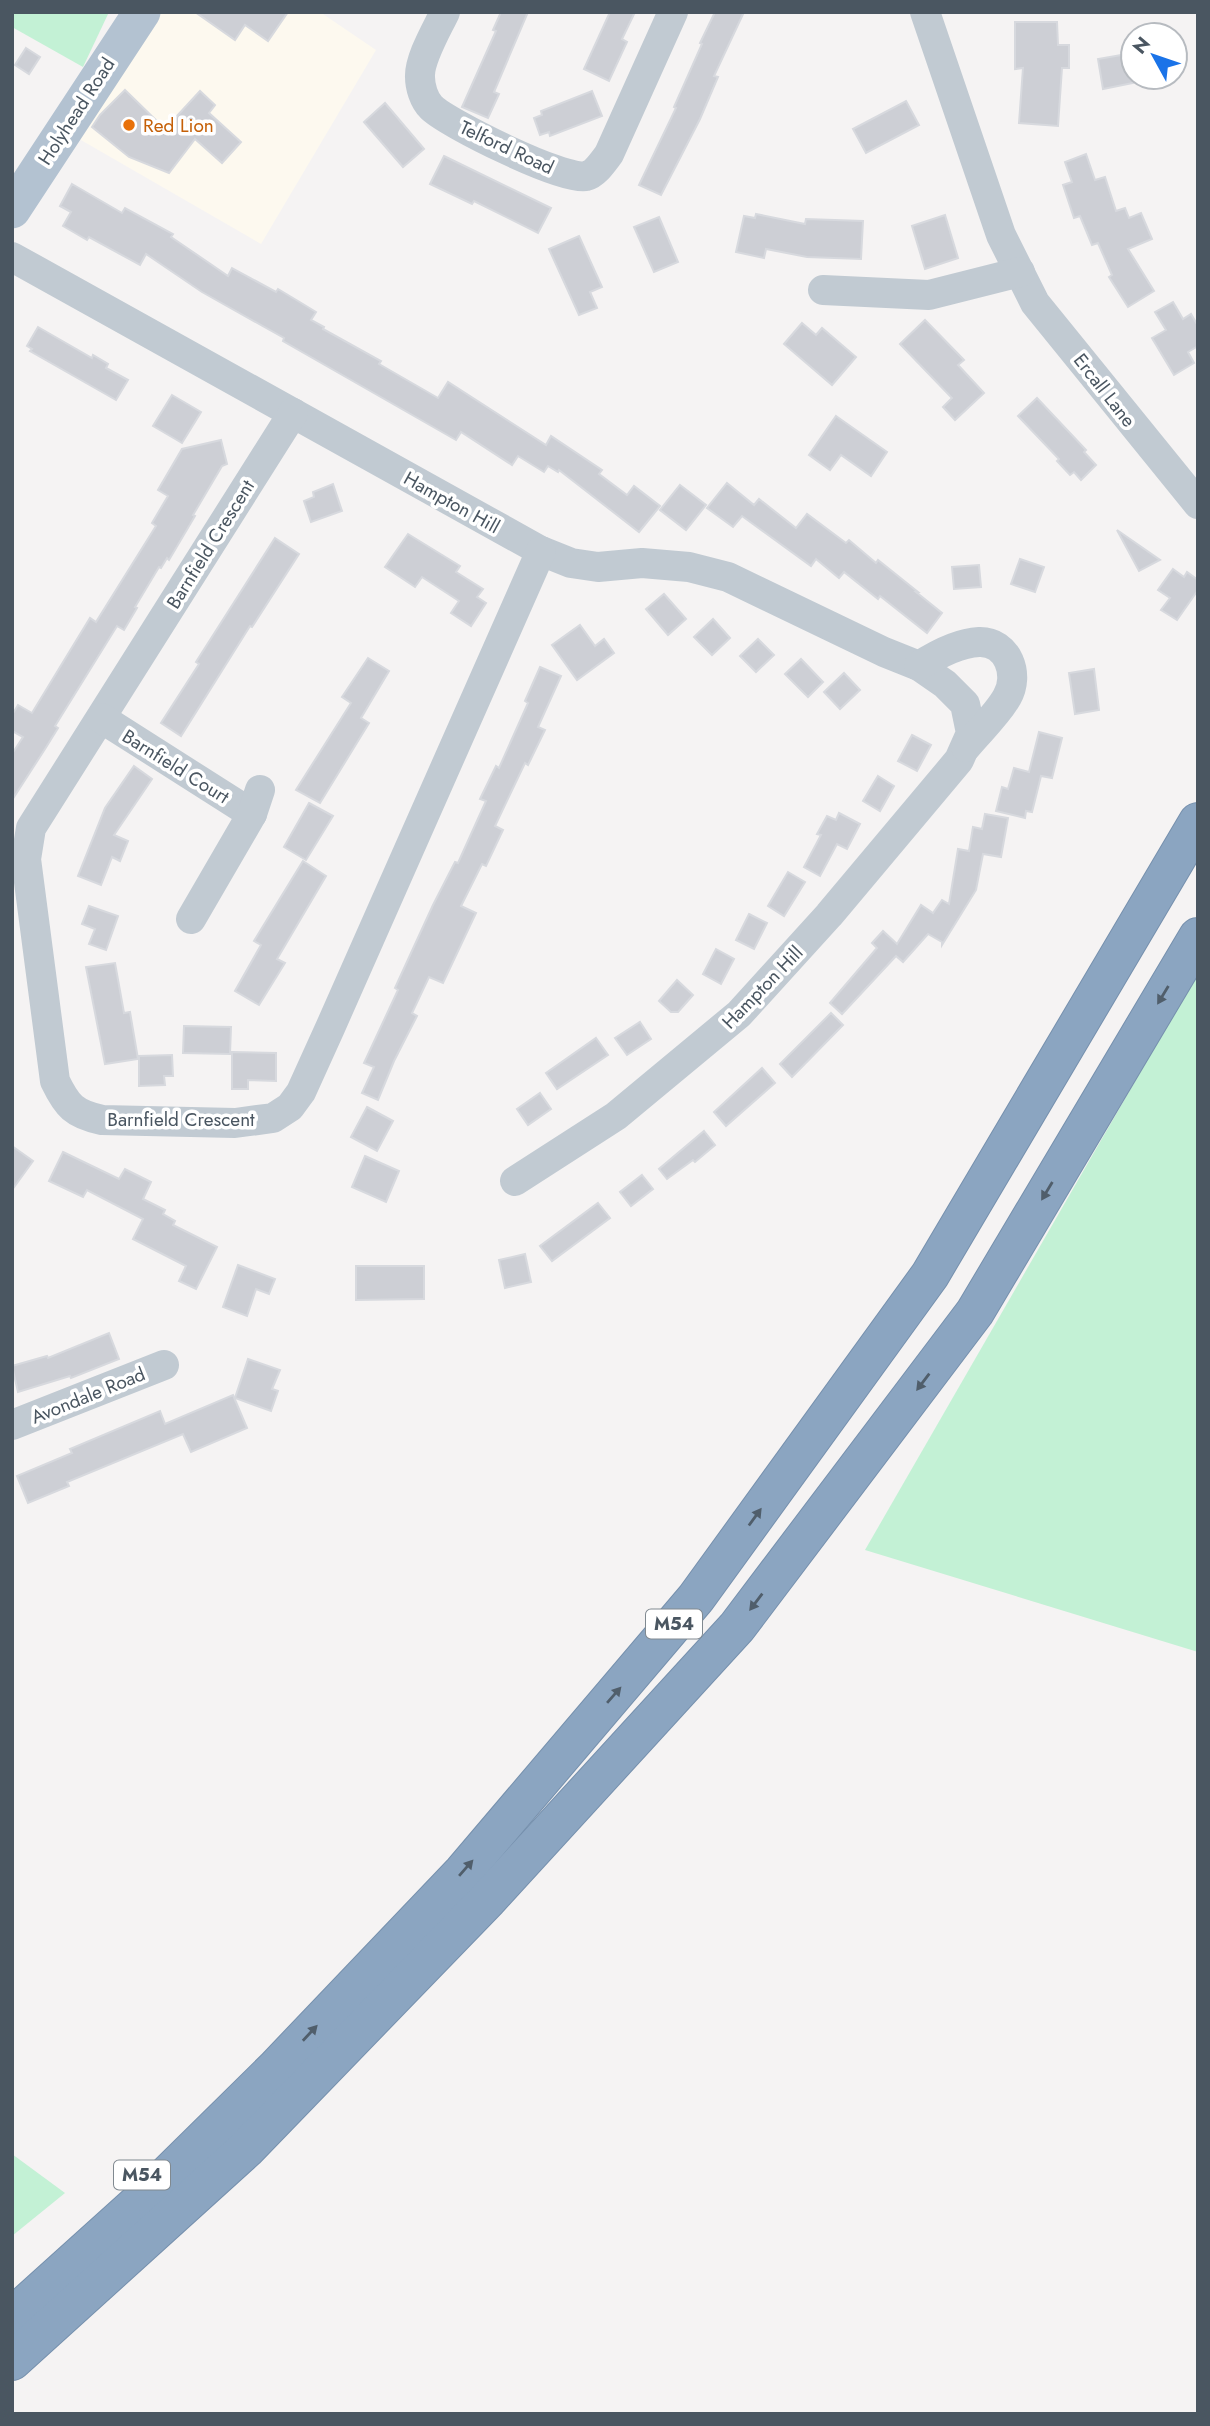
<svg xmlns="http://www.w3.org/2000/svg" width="1210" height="2426" viewBox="0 0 1210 2426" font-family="Jost,sans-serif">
<rect width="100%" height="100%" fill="#f5f3f3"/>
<polygon fill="#fdf9ef" points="153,12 320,12 376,50 261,244 74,136"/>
<g fill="#c3f1d5">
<polygon points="12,12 109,12 83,67 12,27"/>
<polygon points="1198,972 1198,1652 865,1550"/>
<polygon points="12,2154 65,2193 12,2236"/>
</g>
<g fill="#cdcfd5" stroke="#d7d9de" stroke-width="2">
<polygon points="195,12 288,12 268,41 245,25 235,40"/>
<polygon points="501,12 528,12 494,92 499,94 488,118 462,107 496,31 493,30"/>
<polygon points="610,12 635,12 622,39 627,42 609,81 584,69"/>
<polygon points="715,12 744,12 714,76 718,77 700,119 661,195 639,185 676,108 674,107 702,44 700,43"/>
<polygon points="1015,22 1057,22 1058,45 1069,45 1069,68 1062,68 1058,126 1019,123 1023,68 1015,69"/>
<polygon points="26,48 40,57 29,74 15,65"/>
<polygon points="1133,53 1133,83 1103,89 1098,59"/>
<polygon points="125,90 165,129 200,91 215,105 209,113 241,142 222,163 195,139 169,173 129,157 92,127 100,115"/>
<polygon points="592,91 602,116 550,136 549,132 540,135 534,118 542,115 541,111"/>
<polygon points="906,101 919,125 866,153 853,129"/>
<polygon points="385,103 424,149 403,167 364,122"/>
<polygon points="1086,154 1095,180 1105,177 1116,211 1125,208 1129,218 1141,213 1152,239 1128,249 1154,291 1128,307 1109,277 1112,275 1098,243 1092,245 1080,216 1074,218 1063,185 1072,182 1065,162"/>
<polygon points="444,156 551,208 538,233 474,201 472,204 430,184"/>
<polygon points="72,184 122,213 125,208 173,234 171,237 228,276 232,268 276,292 278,289 298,301 316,312 311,320 324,327 323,329 381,361 379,364 438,398 448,382 546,445 551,436 602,470 599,474 627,495 634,486 660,506 639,532 559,470 558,472 548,466 544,472 518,456 512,465 461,432 456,440 283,341 284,338 202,292 146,254 140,265 89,237 87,240 63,226 71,212 60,206"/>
<polygon points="756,214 805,224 806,219 863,221 861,259 807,257 766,249 764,258 736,252 744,216 755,218"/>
<polygon points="945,215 958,258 925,269 912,226"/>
<polygon points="659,217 678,262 654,272 634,227"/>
<polygon points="579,236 602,287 590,292 597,308 579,315 549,249"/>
<polygon points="1173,302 1183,319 1191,314 1198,326 1198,346 1188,352 1194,363 1174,375 1152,338 1166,330 1155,312"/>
<polygon points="925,320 964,360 958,365 984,393 955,420 943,407 952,398 900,344"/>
<polygon points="802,323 816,335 822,328 856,357 832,385 784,344"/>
<polygon points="38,327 92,358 93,355 108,364 106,368 128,380 116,400 30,351 32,349 27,346"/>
<polygon points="172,395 201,412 182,443 153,426"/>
<polygon points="1037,398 1086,450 1084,452 1096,465 1081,480 1074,472 1070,475 1057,461 1059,459 1018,416"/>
<polygon points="836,416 887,452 871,476 841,455 830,470 809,455"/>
<polygon points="221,440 227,464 222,466 193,515 195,516 169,560 167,558 161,568 159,567 135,607 137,608 124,630 117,626 55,726 58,728 45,749 12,800 12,754 23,737 12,731 12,715 18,705 32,713 90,618 96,622 156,526 152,523 168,496 158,490 182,449"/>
<polygon points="727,483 754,505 759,499 796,528 807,514 846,543 849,540 876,563 878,560 918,592 916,592 942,613 927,633 880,596 878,599 844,572 839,578 816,559 811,566 742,516 733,527 707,508"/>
<polygon points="333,484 342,511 311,522 304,501 314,497 313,492"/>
<polygon points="680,485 706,505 686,530 660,510"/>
<polygon points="1117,530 1160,560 1139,571"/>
<polygon points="408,534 460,566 456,572 483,589 477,597 486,603 471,626 451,613 459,601 422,577 415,587 385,567"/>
<polygon points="275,538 299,554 252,627 250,626 181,736 161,723 199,664 196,662"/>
<polygon points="1020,559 1044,567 1035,592 1011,584"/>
<polygon points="979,565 981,587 954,589 952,567"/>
<polygon points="1173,569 1184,577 1187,572 1198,580 1198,590 1177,620 1161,610 1170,598 1158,590"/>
<polygon points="664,594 686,619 668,635 646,609"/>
<polygon points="713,619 730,638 712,655 694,637"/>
<polygon points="580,625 595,646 604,639 614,653 577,680 552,645"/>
<polygon points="758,639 774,655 756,672 740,656"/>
<polygon points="368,658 389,671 361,718 369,723 320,803 296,790 351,703 342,697"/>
<polygon points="801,659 823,682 808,697 785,674"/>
<polygon points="540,667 561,676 538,727 545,730 528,765 525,763 495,826 503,830 486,866 482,864 461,906 476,913 443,983 429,977 412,1013 417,1016 394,1061 378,1100 362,1093 374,1067 364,1063 398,990 395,988 433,905 455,862 458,863 486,801 480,799 496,766 499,768 528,703 525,701"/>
<polygon points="1094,669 1099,710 1075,714 1069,673"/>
<polygon points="844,673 860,690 840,709 824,692"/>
<polygon points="1039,732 1062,738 1052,778 1041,776 1032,812 1026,811 1025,818 996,811 1002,787 1008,789 1014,768 1029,772"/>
<polygon points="912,735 931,745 917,771 898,761"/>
<polygon points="134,766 152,779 114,835 128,841 120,861 112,857 101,885 78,876 105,808"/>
<polygon points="878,776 894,786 880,811 863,801"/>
<polygon points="309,803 333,816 306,860 284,847"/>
<polygon points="839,813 860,824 847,849 837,844 820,876 804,867 821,835 817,834 827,816 836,820"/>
<polygon points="985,814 1008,818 1001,857 983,854 976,890 942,945 942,942 928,934 903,962 896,956 842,1014 830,1003 877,948 872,943 883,931 897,944 921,905 933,913 942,900 949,904 958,849 969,851 973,827 982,829"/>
<polygon points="303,861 326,876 277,959 285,963 259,1005 235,991 261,945 254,941"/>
<polygon points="788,872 805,882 784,916 768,906"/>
<polygon points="89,906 118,916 106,950 89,944 95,929 82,924"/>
<polygon points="749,914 767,923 754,949 736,940"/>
<polygon points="716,949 734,959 721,984 703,974"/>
<polygon points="115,963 124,1013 130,1012 138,1059 105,1064 86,967"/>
<polygon points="677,980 693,995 678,1012 671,1012 659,1001"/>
<polygon points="831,1013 843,1025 792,1077 780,1064"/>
<polygon points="640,1022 651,1039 627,1055 615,1038"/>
<polygon points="184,1026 231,1027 230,1054 183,1053"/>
<polygon points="596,1038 608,1055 557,1089 546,1073"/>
<polygon points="232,1052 276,1053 276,1081 248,1080 248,1089 232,1089"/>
<polygon points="172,1055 173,1076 164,1076 165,1085 139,1086 139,1056"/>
<polygon points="762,1068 775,1083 726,1126 714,1112"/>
<polygon points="540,1093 551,1109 528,1125 517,1109"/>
<polygon points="367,1107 393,1121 377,1151 351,1137"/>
<polygon points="704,1131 715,1145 695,1162 693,1160 667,1179 659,1169"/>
<polygon points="12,1146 33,1161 12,1190"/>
<polygon points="63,1152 119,1179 125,1169 151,1182 143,1199 165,1210 163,1214 175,1221 173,1225 217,1247 196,1289 179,1281 186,1266 133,1239 143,1219 87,1190 83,1197 49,1181"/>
<polygon points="365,1156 399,1171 386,1202 352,1187"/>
<polygon points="642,1175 653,1189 631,1206 620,1192"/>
<polygon points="598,1203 610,1218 552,1261 540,1246"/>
<polygon points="525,1254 531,1282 505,1288 499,1260"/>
<polygon points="238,1265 275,1279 269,1294 256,1289 247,1316 223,1307"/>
<polygon points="356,1266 424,1266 424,1299 356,1300"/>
<polygon points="109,1333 119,1359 71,1378 70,1376 18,1392 12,1366 47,1356 48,1358"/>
<polygon points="248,1359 280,1370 272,1389 278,1391 271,1411 235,1398"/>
<polygon points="233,1395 247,1428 191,1452 183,1434 67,1482 69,1486 28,1503 17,1476 72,1453 70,1449 160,1411 165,1424"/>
</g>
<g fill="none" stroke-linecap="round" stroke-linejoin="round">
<defs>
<g id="highway">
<polyline points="12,2317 145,2197 275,2069 463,1872 696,1598 930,1275 1198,822"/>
<polyline points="12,2361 246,2149 488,1899 737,1627 975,1312 1198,937"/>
</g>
</defs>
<use href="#highway" stroke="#7690ad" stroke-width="40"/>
<g stroke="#c1cad2" stroke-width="30">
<path d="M 445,12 C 437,29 419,59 420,77 C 420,87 424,100 431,107 C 446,123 566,182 586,176 C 595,174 603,162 609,154 L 673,12"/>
<polyline points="925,12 1001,235 1035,303 1198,504"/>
<polyline points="12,257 541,551 571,563 598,567 642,563 689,567 728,577 884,652 919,666 945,684 965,704 971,733 959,760 829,915 739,1014 616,1116 515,1181"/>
<polyline points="823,290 929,295 1020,272"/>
<path d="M 293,413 L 31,828 L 26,859 L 55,1081 C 67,1106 74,1114 102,1120 L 235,1123 L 273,1118 L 290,1107 L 301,1092 L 330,1028 L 541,551"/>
<path d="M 919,666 C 936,655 958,643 979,642 C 1008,641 1020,675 1007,697 C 997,715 979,731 966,747"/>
<polyline points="101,718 252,814"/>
<polyline points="191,919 252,814 260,790"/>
<polyline points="12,1425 164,1365"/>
</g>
<polyline stroke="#b3c2d1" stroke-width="37" points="12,210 142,12"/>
<use href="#highway" stroke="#8ba5c1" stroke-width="38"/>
</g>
<defs><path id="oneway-solid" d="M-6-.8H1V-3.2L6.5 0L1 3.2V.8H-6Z" transform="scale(1.75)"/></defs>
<g fill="#505e6b">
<use href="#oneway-solid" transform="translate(1163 995) rotate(121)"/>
<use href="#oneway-solid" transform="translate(1047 1191) rotate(121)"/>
<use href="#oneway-solid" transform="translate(923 1382) rotate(127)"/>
<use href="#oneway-solid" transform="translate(755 1517) rotate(-54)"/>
<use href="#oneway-solid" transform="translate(756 1602) rotate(127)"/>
<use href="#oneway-solid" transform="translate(614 1695) rotate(-49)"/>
<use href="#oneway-solid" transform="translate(466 1868) rotate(-49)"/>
<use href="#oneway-solid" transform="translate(310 2033) rotate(-47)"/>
</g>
<circle fill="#e8710a" stroke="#fff" stroke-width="2.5" cx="129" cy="125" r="7"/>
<g text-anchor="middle" stroke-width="7" stroke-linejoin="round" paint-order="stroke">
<g fill="#fff" stroke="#808990" stroke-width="2">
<rect x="646" y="1609.5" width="56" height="29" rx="5"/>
<rect x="114" y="2160.5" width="56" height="29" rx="5"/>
</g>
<g font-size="18" font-weight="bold" fill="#4a5661">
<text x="674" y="1630">M54</text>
<text x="142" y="2181">M54</text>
</g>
<g font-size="19" fill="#4a5661" stroke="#fff">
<text transform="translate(76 111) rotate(-57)" y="7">Holyhead Road</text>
<text transform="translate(507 147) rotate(25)" y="7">Telford Road</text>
<text transform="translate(1105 390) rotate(52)" y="7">Ercall Lane</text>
<text transform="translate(452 502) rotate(29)" y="7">Hampton Hill</text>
<text transform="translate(210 544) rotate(-58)" y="7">Barnfield Crescent</text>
<text transform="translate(176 766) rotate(32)" y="7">Barnfield Court</text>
<text transform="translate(762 987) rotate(-46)" y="7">Hampton Hill</text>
<text x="181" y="1126">Barnfield Crescent</text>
<text transform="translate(88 1395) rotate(-22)" y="7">Avondale Road</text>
</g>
<g font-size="19" fill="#c56008" stroke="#fff" text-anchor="start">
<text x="143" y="132">Red Lion</text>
</g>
</g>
<rect width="1210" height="2426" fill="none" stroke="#4a5661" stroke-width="28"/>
<g transform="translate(1154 56) rotate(310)"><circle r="33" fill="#ffffff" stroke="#b7bbc0" stroke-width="2"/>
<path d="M0-5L12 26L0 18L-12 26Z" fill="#1a73e8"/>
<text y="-10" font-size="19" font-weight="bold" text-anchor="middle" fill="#4a5661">N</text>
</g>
</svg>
